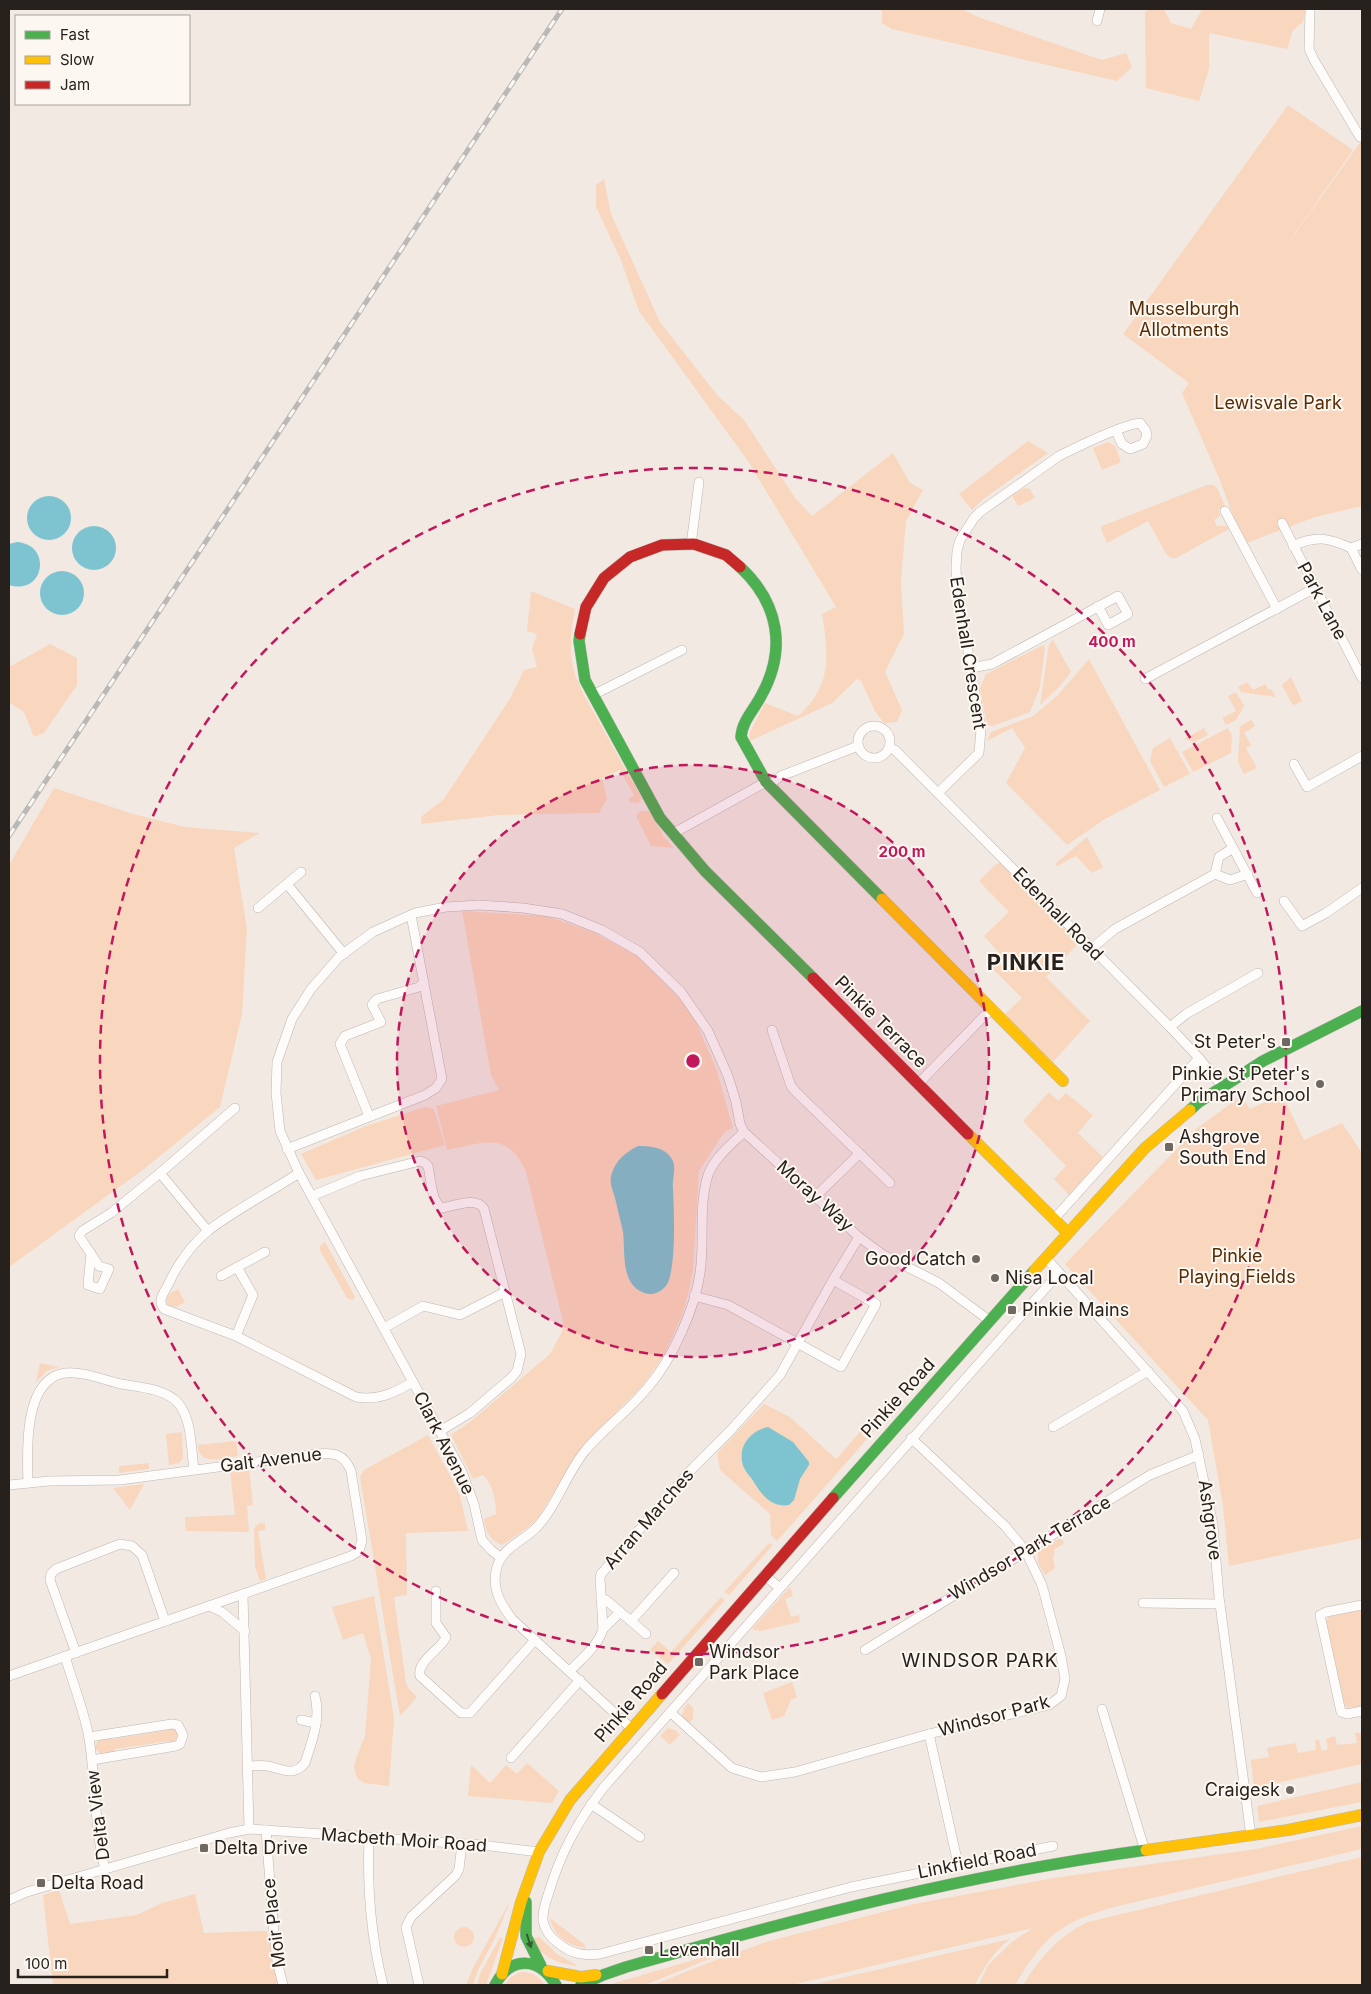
<svg xmlns="http://www.w3.org/2000/svg" width="1371" height="1994" viewBox="0 0 1371 1994" font-family="Inter,sans-serif">
<rect width="100%" height="100%" fill="#f1e9e2"/>
<g fill="#f9d7be">
<polygon points="882,9 962,9 978,17 1102,60 1126,53 1132,67 1117,81 892,29 882,23"/>
<polygon points="1150,9 1164,9 1171,23 1191,29 1202,9 1306,9 1303,22 1293,30 1287,49 1209,33 1209,69 1199,101 1146,88 1145,12"/>
<polygon points="1288,105 1353,150 1275,262 1362,140 1362,506 1315,517 1244,544 1219,478 1182,393 1189,383 1123,334"/>
<path d="M 604,179 L 611,214 L 660,322 L 717,395 L 744,420 L 795,498 L 812,516 L 893,453 L 910,483 L 923,490 L 906,521 L 901,581 L 904,634 L 885,672 L 902,710 L 897,722 L 884,723 L 875,711 L 861,681 L 857,679 L 832,703 L 750,741 L 750,732 L 765,703 L 798,716 C 832,686 829,656 822,614 L 836,607 L 748,461 L 639,311 L 620,258 L 596,207 L 596,185 Z"/>
<polygon points="1028,441 1048,453 982,500 972,510 959,494"/>
<polygon points="1108,442 1115,446 1121,462 1102,470 1093,448"/>
<polygon points="1207,485 1213,485 1217,488 1225,506 1219,509 1220,516 1214,520 1217,526 1227,526 1229,529 1176,558 1171,558 1167,555 1148,521 1107,543 1101,529 1102,526"/>
<polygon points="1024,488 1030,489 1035,498 1018,506 1012,496"/>
<polygon points="531,591 575,609 571,635 571,655 575,675 584,695 642,799 638,803 630,802 628,799 634,795 620,770 602,778 607,799 599,813 499,815 421,824 422,816 444,799 509,700 524,670 537,667 532,649 537,634 527,631"/>
<polygon points="1053,640 1071,672 1060,686 1040,705 1049,645"/>
<polygon points="50,644 77,658 77,685 44,733 34,737 24,712 9,702 9,667"/>
<polygon points="1043,645 1045,647 1040,687 1030,712 993,726 987,725 980,688 986,674"/>
<polygon points="1089,659 1160,790 1105,819 1067,845 1006,783 1025,748 1012,728 987,741 991,732 1033,716 1057,696"/>
<polygon points="1291,677 1302,701 1294,705 1292,704 1282,685"/>
<polygon points="1247,682 1253,690 1265,684 1269,690 1271,689 1276,697 1241,692 1238,687"/>
<polygon points="1236,692 1244,706 1236,720 1226,725 1222,718 1236,711 1228,696"/>
<polygon points="1251,720 1255,726 1244,733 1251,745 1246,748 1257,768 1244,774 1238,762 1240,726"/>
<polygon points="1204,728 1208,735 1194,742 1184,739"/>
<polygon points="1228,728 1232,736 1231,753 1193,772 1182,752"/>
<polygon points="1170,738 1190,774 1164,787 1150,761 1153,748"/>
<polygon points="54,788 133,814 185,827 260,833 234,848 247,929 242,1014 220,1107 144,1169 9,1267 9,865"/>
<polygon points="641,811 649,811 664,837 674,848 651,846 637,818 637,814"/>
<polygon points="1087,837 1103,867 1092,873 1076,856 1057,866 1055,864"/>
<polygon points="1000,862 1079,943 1046,977 1090,1021 1052,1063 1052,1060 1045,1057 1005,1014 1022,998 989,965 1000,954 984,936 1009,912 979,881 994,866"/>
<path d="M 462,911 L 547,916 L 593,932 L 641,958 L 691,1011 L 716,1068 L 733,1128 L 725,1131 L 699,1171 L 693,1269 L 689,1290 L 683,1313 L 664,1355 L 643,1385 L 578,1452 L 538,1518 L 527,1528 L 502,1545 C 489,1539 486,1532 484,1519 L 496,1514 C 496,1501 493,1484 483,1475 L 473,1479 L 451,1435 L 470,1422 L 550,1354 L 562,1332 L 563,1321 L 526,1172 C 508,1130 483,1143 447,1150 L 436,1106 L 499,1090 L 491,1075 Z"/>
<polygon points="1049,1092 1058,1101 1066,1093 1093,1115 1078,1133 1103,1157 1069,1195 1054,1179 1066,1166 1023,1121"/>
<polygon points="1282,1094 1304,1140 1342,1123 1362,1153 1362,1538 1229,1566 1223,1506 1208,1420 1065,1264 1196,1129 1241,1096 1250,1109"/>
<polygon points="425,1107 434,1109 445,1145 316,1180 301,1154 366,1126"/>
<polygon points="325,1242 355,1297 353,1300 347,1298 320,1250 320,1246"/>
<path d="M 178,1289 L 185,1302 C 178,1306 173,1310 167,1303 C 165,1294 172,1293 178,1289 Z"/>
<polygon points="40,1363 59,1367 47,1371 36,1382"/>
<polygon points="764,1404 790,1417 836,1459 869,1422 876,1428 873,1432 868,1428 862,1435 867,1439 777,1541 771,1535 770,1514 720,1470 717,1453"/>
<polygon points="182,1432 183,1458 179,1463 169,1465 166,1434"/>
<polygon points="428,1435 454,1483 460,1496 468,1531 406,1533 407,1595 394,1597 406,1683 409,1689 417,1697 400,1716 360,1477 364,1470"/>
<path d="M 236,1441 L 238,1456 C 224,1458 198,1467 198,1445 Z"/>
<polygon points="149,1463 149,1469 119,1473 119,1466"/>
<polygon points="249,1469 253,1505 247,1506 249,1532 186,1531 185,1517 235,1515 230,1471"/>
<polygon points="144,1484 130,1510 113,1488"/>
<polygon points="265,1523 265,1530 258,1531 266,1579 260,1581 255,1567 254,1529 258,1524"/>
<polygon points="1060,1538 1064,1542 1063,1544 1055,1549 1053,1559 1055,1568 1045,1575 1038,1563 1038,1552"/>
<polygon points="769,1543 773,1545 729,1595 724,1592"/>
<polygon points="790,1587 793,1596 785,1599 791,1617 799,1615 800,1622 760,1631 752,1629"/>
<polygon points="374,1596 394,1718 389,1786 364,1783 358,1779 355,1772 354,1765 357,1756 365,1736 371,1659 363,1633 343,1640 332,1607"/>
<polygon points="721,1597 725,1600 668,1664 650,1650 658,1641 671,1652"/>
<polygon points="1362,1609 1362,1706 1347,1708 1344,1703 1326,1621 1329,1617"/>
<polygon points="792,1682 797,1697 791,1700 784,1716 772,1720 763,1693"/>
<polygon points="688,1703 693,1708 693,1719 687,1725 682,1716 684,1708"/>
<polygon points="168,1727 174,1728 178,1734 176,1740 171,1744 168,1741 116,1749 113,1753 101,1754 95,1748 98,1739 110,1737 113,1739 163,1731"/>
<polygon points="668,1728 675,1730 680,1735 670,1745 660,1736"/>
<polygon points="1355,1732 1362,1734 1362,1764 1254,1788 1251,1760 1269,1757 1267,1748 1295,1743 1298,1753 1316,1750 1315,1740 1319,1740 1322,1751 1328,1749 1326,1739 1335,1736 1337,1745 1357,1743"/>
<polygon points="527,1763 559,1791 552,1803 468,1796 471,1765 490,1783 506,1765 517,1774"/>
<polygon points="1362,1782 1362,1802 1259,1822 1257,1806"/>
<path d="M 1362,1826 L 1362,1849 L 1114,1907 C 1060,1922 1043,1938 1015,1985 L 979,1985 L 988,1965 L 1012,1942 L 1033,1928 L 792,1985 L 653,1985 L 708,1963 L 769,1941 L 914,1904 L 1054,1878 L 1256,1849 Z"/>
<path d="M 1362,1857 L 1362,1985 L 1023,1985 C 1040,1958 1058,1936 1088,1922 Z"/>
<polygon points="59,1890 70,1924 137,1915 162,1903 195,1894 204,1933 267,1931 278,1985 53,1985 43,1895"/>
<polygon points="510,1901 496,1936 478,1970 473,1985 466,1985 473,1968"/>
<path d="M 550,1918 L 584,1944 L 586,1948 C 569,1947 553,1935 550,1918 Z"/>
<circle cx="464" cy="1937" r="10"/>
<path d="M 539,1937 L 557,1954 L 578,1966 C 556,1963 542,1958 531,1938 Z"/>
<polygon points="500,1938 503,1938 486,1985 477,1985 480,1974"/>
<path d="M 1010,1939 C 995,1950 983,1968 975,1985 L 811,1985 Z"/>
<polygon points="741,1946 645,1985 608,1985"/>
<path d="M 520,1972 C 532,1972 539,1976 545,1985 L 505,1985 L 510,1978 Z"/>
</g>
<g fill="#7dc4d0">
<circle cx="49" cy="518" r="22"/>
<circle cx="94" cy="548" r="22"/>
<path d="M 17,542 C 53,545 44,596 9,585 L 9,544 Z"/>
<circle cx="62" cy="593" r="22"/>
<path d="M 638,1146 C 650,1146 665,1147 672,1159 C 673,1161 674,1163 674,1166 C 675,1173 672,1181 673,1189 C 674,1215 676,1256 669,1280 C 667,1286 662,1291 656,1293 C 647,1296 637,1291 632,1284 C 622,1270 625,1248 623,1232 C 621,1222 618,1212 616,1202 C 614,1192 608,1183 612,1173 C 616,1160 626,1152 638,1146 Z"/>
<path d="M 768,1427 L 793,1442 L 809,1462 L 809,1465 L 800,1479 L 794,1500 L 789,1505 C 772,1508 763,1496 755,1484 C 752,1478 747,1474 744,1468 C 736,1449 749,1431 768,1427 Z"/>
</g>
<g fill="none" stroke-linecap="round" stroke-linejoin="round">
<defs>
<g id="street">
<polyline points="1310,9 1309,49 1314,60 1360,137"/>
<polyline points="1097,21 1100,9"/>
<polyline points="1225,511 1277,609"/>
<polyline points="1282,523 1362,678"/>
<polyline points="691,545 699,482"/>
<path d="M 1293,546 C 1316,535 1329,538 1351,548 L 1362,544"/>
<polyline points="1351,548 1362,570"/>
<polyline points="971,668 992,664 1118,596 1128,614 1108,625 1098,606"/>
<polyline points="1145,679 1315,588"/>
<polyline points="593,695 682,650"/>
<circle cx="874" cy="742" r="16"/>
<polyline points="889,748 895,750 1170,1027 1199,1058 1222,1086"/>
<polyline points="1294,764 1307,787 1362,756"/>
<polyline points="769,785 781,776 858,746"/>
<path d="M 939,792 L 979,753 L 981,729 L 957,586 L 956,568 L 957,551 L 960,540 L 974,518 L 980,512 L 1059,456 C 1077,447 1122,425 1140,423 L 1146,431 L 1147,436 L 1143,444 L 1130,449 L 1122,444 L 1116,431"/>
<polyline points="1217,818 1257,893"/>
<polyline points="672,834 766,782"/>
<polyline points="1215,874 1230,880 1248,874"/>
<polyline points="287,884 344,954"/>
<polyline points="1284,901 1302,926 1326,913 1362,888"/>
<polyline points="258,908 301,872"/>
<polyline points="1091,949 1115,929 1215,874 1219,857 1233,848"/>
<polyline points="1170,1027 1186,1014 1258,973"/>
<polyline points="772,1030 791,1086 796,1092 890,1183"/>
<polyline points="918,1084 991,1009"/>
<polyline points="369,1116 340,1044 345,1036 381,1022 372,1005 377,999 419,987 424,982"/>
<polyline points="287,1149 425,1095 436,1088 442,1079 411,915"/>
<polyline points="160,1173 235,1108"/>
<path d="M 299,1173 C 270,1192 237,1209 209,1230 C 192,1244 177,1265 168,1285 C 164,1293 157,1300 164,1309 L 236,1336 L 356,1397 C 378,1401 394,1393 413,1382"/>
<path d="M 312,1196 L 360,1176 L 420,1161 L 425,1163 L 428,1166 C 431,1179 431,1201 442,1208 C 454,1206 477,1196 484,1209 L 521,1354 L 517,1371 L 511,1378 L 470,1413 L 440,1431"/>
<polyline points="816,1196 859,1154"/>
<polyline points="1054,1219 1199,1058"/>
<polyline points="91,1253 88,1285 100,1289 109,1269 99,1266 79,1236 82,1231 111,1213 160,1173 208,1231"/>
<polyline points="1046,1258 1183,1411 1195,1439 1213,1525 1219,1597 1251,1836"/>
<polyline points="221,1276 265,1252"/>
<polyline points="694,1296 728,1305 841,1367 876,1304 833,1280"/>
<polyline points="384,1328 423,1306 460,1315 505,1292"/>
<polyline points="236,1336 253,1295 237,1267"/>
<polyline points="1053,1427 1148,1371"/>
<path d="M 28,1483 C 27,1452 23,1379 65,1373 C 82,1371 104,1380 121,1384 C 139,1387 166,1389 178,1403 C 192,1419 191,1449 194,1469"/>
<path d="M 9,1485 L 49,1481 L 120,1480 L 316,1454 C 334,1452 344,1454 351,1471 L 362,1540 L 359,1551 L 351,1556 L 243,1594"/>
<polyline points="500,1557 491,1550 482,1540 474,1504 462,1472 299,1173 280,1131 276,1093 277,1062 292,1019 311,989 339,957 373,932 415,913 446,907 479,905 523,908 562,914 602,930 640,952 681,992 708,1031 728,1076 736,1102 740,1124 744,1132 859,1237 882,1254 939,1283 990,1321"/>
<polyline points="764,1575 780,1588"/>
<path d="M 436,1591 L 436,1623 L 446,1637 C 441,1650 417,1660 420,1676 L 461,1713 L 470,1713 L 535,1640"/>
<polyline points="601,1598 606,1600 620,1612"/>
<polyline points="1143,1603 1220,1604"/>
<polyline points="1362,1605 1326,1612 1320,1615 1341,1712 1347,1714 1362,1711"/>
<polyline points="209,1606 222,1612 245,1631"/>
<polyline points="631,1621 646,1634"/>
<polyline points="603,1629 620,1612 631,1621 674,1573"/>
<polyline points="865,1650 1150,1475 1199,1455"/>
<polyline points="76,1653 50,1580 51,1574 56,1569 120,1544 132,1546 142,1555 165,1621"/>
<path d="M 65,1656 C 73,1684 84,1710 89,1738 C 96,1782 94,1826 105,1869"/>
<path d="M 570,1671 C 582,1658 598,1646 603,1629 L 600,1578 L 601,1574 L 690,1471 L 730,1431 L 780,1375 L 833,1280 L 859,1237"/>
<polyline points="9,1676 243,1594 249,1829"/>
<polyline points="1102,1709 1145,1851"/>
<polyline points="670,1712 732,1768 761,1777 795,1772 929,1734 1049,1705 1061,1696 1065,1679 1061,1656 1042,1585 1025,1550 1005,1526 911,1438"/>
<polyline points="301,1720 316,1723"/>
<path d="M 631,1728 L 512,1619 C 500,1603 491,1588 497,1567 C 503,1547 523,1541 536,1528 C 557,1506 566,1474 585,1451 C 604,1428 630,1410 649,1386 C 672,1359 695,1309 700,1273 C 705,1241 698,1207 708,1175 C 714,1158 732,1144 744,1132"/>
<polyline points="929,1734 958,1864"/>
<polyline points="89,1737 172,1724 178,1725 183,1735 180,1744 176,1746 92,1760"/>
<polyline points="511,1758 580,1680"/>
<path d="M 247,1766 C 254,1766 261,1765 268,1766 C 283,1769 293,1777 305,1763 C 312,1741 321,1719 315,1696"/>
<polyline points="591,1804 640,1837"/>
<polyline points="266,1830 273,1922 277,1961 283,1985"/>
<path d="M 369,1837 C 367,1886 371,1937 383,1985"/>
<path d="M 1053,1846 L 851,1887 L 600,1954 C 584,1956 571,1954 558,1943 C 551,1938 545,1930 543,1921 C 542,1911 546,1901 549,1892 C 561,1852 578,1821 604,1787 C 755,1616 906,1444 1059,1273"/>
<polyline points="9,1900 27,1892 54,1884 229,1833 249,1829 482,1845 539,1852"/>
<polyline points="419,1985 406,1927 411,1917 456,1875 459,1869 462,1844"/>
</g>
<g id="fast">
<path d="M 740,567 C 779,603 787,650 761,696 C 754,710 742,721 741,737 L 766,782 L 882,899"/>
<polyline points="580,634 579,641 585,680 660,818 705,871 813,978"/>
<polyline points="1190,1110 1199,1102 1263,1061 1362,1011"/>
<polyline points="833,1498 1034,1271"/>
<polyline points="526,1902 526,1936 541,1966"/>
<path d="M 495,1985 C 511,1955 539,1957 556,1985"/>
<path d="M 581,1985 L 603,1975 L 626,1967 C 797,1918 969,1874 1146,1850"/>
</g>
<g id="slow">
<polyline points="882,899 1063,1081"/>
<polyline points="968,1134 1068,1233"/>
<polyline points="1034,1271 1145,1148 1190,1110"/>
<polyline points="1146,1850 1288,1830 1362,1815"/>
<polyline points="548,1971 581,1977 596,1975"/>
<polyline points="502,1974 521,1902 539,1852 570,1800 662,1694"/>
</g>
<g id="jam">
<polyline points="580,634 586,607 604,578 630,557 662,545 694,544 726,555 740,567"/>
<polyline points="813,978 968,1134"/>
<polyline points="662,1694 833,1498"/>
</g>
</defs>
<use href="#street" stroke="#bdb7b2" stroke-width="10"/>
<use href="#fast" stroke="#bdb7b2" stroke-width="12"/>
<use href="#slow" stroke="#bdb7b2" stroke-width="12"/>
<use href="#jam" stroke="#bdb7b2" stroke-width="12"/>
<use href="#street" stroke="#fdfcfb" stroke-width="9"/>
<use href="#fast" stroke="#4caf50" stroke-width="11"/>
<use href="#slow" stroke="#ffc107" stroke-width="11"/>
<use href="#jam" stroke="#c62828" stroke-width="11"/>
<defs>
<polyline id="rail" points="9,836 562,9"/>
</defs>
<use href="#rail" stroke="#bbb9b8" stroke-width="5"/>
<use href="#rail" stroke="#fdf7f2" stroke-width="3" stroke-dasharray="9" stroke-linecap="butt"/>
</g>
<defs><path id="oneway-solid" d="M-6-.8H1V-3.2L6.5 0L1 3.2V.8H-6Z" transform="scale(1.25)"/></defs>
<use fill="#365a31" href="#oneway-solid" transform="translate(529 1941) rotate(72)"/>
<circle cx="693" cy="1061" r="296" fill="#c2185b" fill-opacity=".12"/>
<g fill="none" stroke="#c2185b" stroke-width="2.5" stroke-dasharray="9 6">
<circle cx="693" cy="1061" r="296"/>
<circle cx="693" cy="1061" r="593"/>
</g>
<g fill="#6e6762" stroke="#fdf7f2" stroke-width="2">
<rect x="1281" y="1037" width="10" height="10" rx="2.5"/>
<circle cx="1320" cy="1084" r="5"/>
<rect x="1164" y="1142" width="10" height="10" rx="2.5"/>
<circle cx="976" cy="1259" r="5"/>
<circle cx="995" cy="1278" r="5"/>
<rect x="1007" y="1305" width="10" height="10" rx="2.5"/>
<rect x="694" y="1657" width="10" height="10" rx="2.5"/>
<circle cx="1290" cy="1790" r="5"/>
<rect x="199" y="1843" width="10" height="10" rx="2.5"/>
<rect x="36" y="1878" width="10" height="10" rx="2.5"/>
<rect x="644" y="1945" width="10" height="10" rx="2.5"/>
</g>
<g text-anchor="middle" stroke-width="4" stroke-linejoin="round" paint-order="stroke">
<g font-size="18" fill="#552c03" stroke="#fdf7f2">
<text x="1184" y="315">Musselburgh<tspan x="1184" dy="21">Allotments</tspan></text>
<text x="1278" y="409">Lewisvale Park</text>
<text x="1237" y="1262">Pinkie<tspan x="1237" dy="21">Playing Fields</tspan></text>
</g>
<g font-size="18" fill="#27211d" stroke="#fdf7f2">
<text transform="translate(1322 601) rotate(62)" y="6">Park Lane</text>
<text transform="translate(968 653) rotate(81)" y="6">Edenhall Crescent</text>
<text transform="translate(1058 914) rotate(46)" y="6">Edenhall Road</text>
<text transform="translate(881 1022) rotate(45)" y="6">Pinkie Terrace</text>
<text transform="translate(815 1196) rotate(42)" y="6">Moray Way</text>
<text transform="translate(898 1398) rotate(-48)" y="6">Pinkie Road</text>
<text transform="translate(444 1443) rotate(63)" y="6">Clark Avenue</text>
<text transform="translate(271 1460) rotate(-7)" y="6">Galt Avenue</text>
<text transform="translate(649 1519) rotate(-49)" y="6">Arran Marches</text>
<text transform="translate(1210 1520) rotate(82)" y="6">Ashgrove</text>
<text transform="translate(1030 1548) rotate(-31)" y="6">Windsor Park Terrace</text>
<text transform="translate(631 1702) rotate(-49)" y="6">Pinkie Road</text>
<text transform="translate(994 1716) rotate(-15)" y="6">Windsor Park</text>
<text transform="translate(98 1815) rotate(-97)" y="6">Delta View</text>
<text transform="translate(404 1840) rotate(4)" y="6">Macbeth Moir Road</text>
<text transform="translate(977 1861) rotate(-11)" y="6">Linkfield Road</text>
<text transform="translate(274 1923) rotate(-97)" y="6">Moir Place</text>
</g>
<g font-size="18" fill="#27211d" stroke="#fdf7f2" text-anchor="start">
<text x="1276" y="1048" text-anchor="end">St Peter's</text>
<text x="1310" y="1080" text-anchor="end">Pinkie St Peter's<tspan x="1310" dy="21">Primary School</tspan></text>
<text x="1179" y="1143">Ashgrove<tspan x="1179" dy="21">South End</tspan></text>
<text x="966" y="1265" text-anchor="end">Good Catch</text>
<text x="1005" y="1284">Nisa Local</text>
<text x="1022" y="1316">Pinkie Mains</text>
<text x="709" y="1658">Windsor<tspan x="709" dy="21">Park Place</tspan></text>
<text x="1280" y="1796" text-anchor="end">Craigesk</text>
<text x="214" y="1854">Delta Drive</text>
<text x="51" y="1889">Delta Road</text>
<text x="659" y="1956">Levenhall</text>
</g>
<g font-size="19" letter-spacing="1" fill="#27211d" stroke="#fdf7f2">
<text x="980" y="1667">WINDSOR PARK</text>
</g>
<g font-size="22" font-weight="bold" letter-spacing="1" fill="#27211d" stroke="#fdf7f2">
<text x="1026" y="970">PINKIE</text>
</g>
</g>
<circle cx="693" cy="1061" r="8" fill="#c2185b" stroke="#fdf7f2" stroke-width="2.5"/>
<g font-size="15" text-anchor="middle" font-weight="bold" fill="#c2185b" stroke="#fdf7f2" stroke-width="4" stroke-linejoin="round" paint-order="stroke">
<text x="1112" y="647">400 m</text>
<text x="902" y="857">200 m</text>
</g>
<rect width="1371" height="1994" fill="none" stroke="#27211d" stroke-width="20"/>
<rect x="15" y="15" width="175" height="90" fill="#fdf7f2" stroke="#a7a19d"/>
<rect x="25" y="31" width="25" height="8" fill="#4caf50" stroke="#a7a19d"/>
<text x="60" y="40" font-size="15" fill="#27211d">Fast</text>
<rect x="25" y="56" width="25" height="8" fill="#ffc107" stroke="#a7a19d"/>
<text x="60" y="65" font-size="15" fill="#27211d">Slow</text>
<rect x="25" y="81" width="25" height="8" fill="#c62828" stroke="#a7a19d"/>
<text x="60" y="90" font-size="15" fill="#27211d">Jam</text>
<path d="M18 1969v8h149v-8" fill="none" stroke="#27211d" stroke-width="2.5"/>
<text x="25" y="1969" font-size="15" fill="#27211d" stroke="#fdf7f2" stroke-width="4" paint-order="stroke">100 m</text>
</svg>
